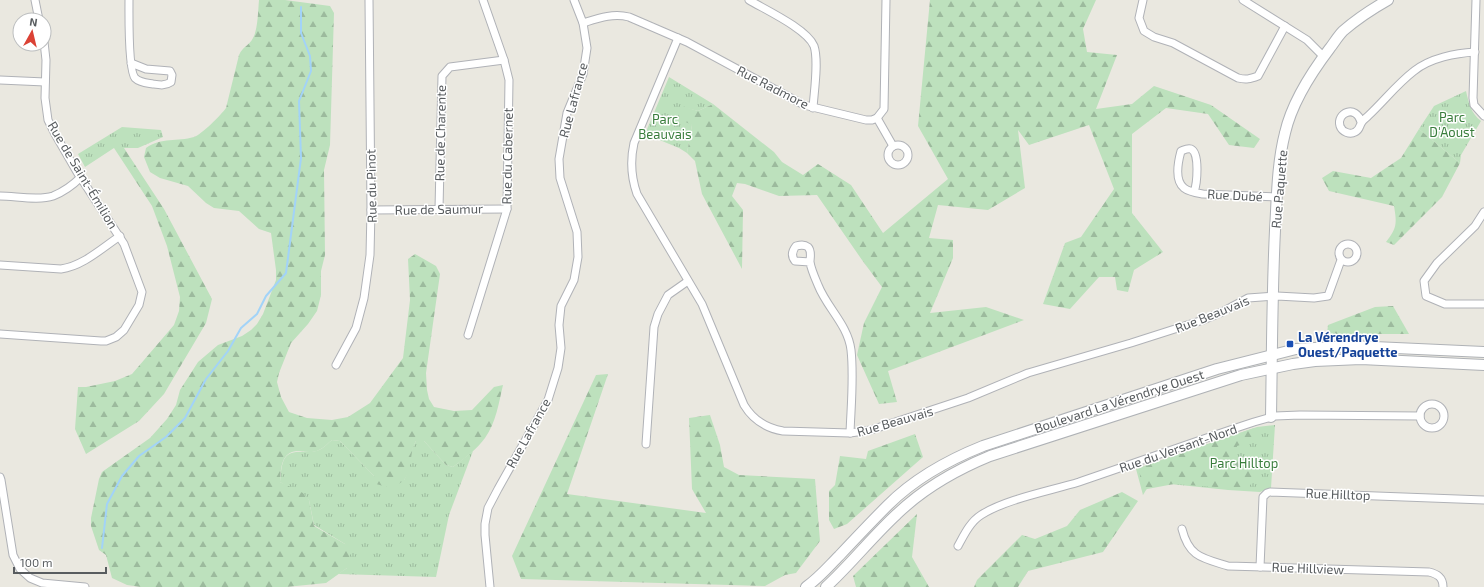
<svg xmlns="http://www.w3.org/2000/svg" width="1484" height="587" viewBox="0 0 1484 587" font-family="'Exo 2',sans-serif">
<defs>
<pattern id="grass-tufts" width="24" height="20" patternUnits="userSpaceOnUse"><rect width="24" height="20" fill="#bde1bd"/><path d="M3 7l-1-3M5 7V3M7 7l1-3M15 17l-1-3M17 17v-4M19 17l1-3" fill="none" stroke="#9cba9d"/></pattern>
<pattern id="forest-firs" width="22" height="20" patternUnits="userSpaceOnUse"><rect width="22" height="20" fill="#bde1bd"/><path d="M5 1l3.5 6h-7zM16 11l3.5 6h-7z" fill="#9cba9d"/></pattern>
</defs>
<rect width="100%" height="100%" fill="#eae8e0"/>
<g fill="url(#grass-tufts)">
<polygon points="669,77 713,104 698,111 682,107 692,125 687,153 679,148 645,134"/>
<path d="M 1466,91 C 1469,104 1471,113 1481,121 L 1461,155 L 1460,163 L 1419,129 L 1434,106 Z"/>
<polygon points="122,127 161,130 163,137 138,148 114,148 85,167 78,154"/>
<polygon points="1275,425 1271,488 1260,492 1228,490 1151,482 1143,495 1136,469 1257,427"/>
<path d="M 332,440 L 340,441 L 374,476 L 404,480 C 412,466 408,453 416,441 L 424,441 L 446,465 L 453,467 L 473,451 L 449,515 L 436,577 L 338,574 L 347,568 L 345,544 L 314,525 L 309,500 L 280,482 C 282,465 281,450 303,452 C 308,452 314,452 319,450 C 324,448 328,443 332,440 Z"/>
</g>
<g fill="url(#forest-firs)">
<path d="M 259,0 L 285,0 L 330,6 L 334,13 L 330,145 L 324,170 L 325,255 L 321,271 L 321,295 L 317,311 L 308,324 L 291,343 L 279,373 L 277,382 L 281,397 L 289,412 L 307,418 L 332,420 L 348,417 L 370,403 L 403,358 L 410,300 L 408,259 L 415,254 L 436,266 L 440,274 L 426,373 L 427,390 L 429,399 L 434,407 L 454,411 L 472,410 L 494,387 L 503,385 C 499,402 496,423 485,438 C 477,449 465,458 453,467 L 446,465 L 424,441 L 416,441 C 409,452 413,469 404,480 C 401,483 395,486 391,488 L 376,484 L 374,476 L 340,441 L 332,440 C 328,443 324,448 319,450 C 313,453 306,452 300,451 C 281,450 281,468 280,482 L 303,493 L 309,500 L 314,526 L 345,544 L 351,551 L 347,568 L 326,583 L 286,587 L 141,587 L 127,585 L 112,578 L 106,555 L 99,550 L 91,526 L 91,518 L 99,479 L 102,472 L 109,467 L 150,438 L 167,419 L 176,405 L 180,390 L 198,362 L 218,345 L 242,336 L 251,330 L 257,324 L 263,314 L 276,280 L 276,270 L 271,233 L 259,229 L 239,211 L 214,208 L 206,203 L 188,186 L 160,178 L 150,172 L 144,157 L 146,148 C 162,137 177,142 194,137 C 201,135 221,115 226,108 L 239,55 C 243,46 249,46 253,38 C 258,29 258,11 259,0 Z"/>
<polygon points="930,0 1096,0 1083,29 1087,52 1117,55 1096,109 1132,104 1154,86 1211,105 1260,139 1254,148 1229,145 1208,114 1166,108 1132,134 1132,213 1163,252 1134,270 1128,292 1117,290 1115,277 1099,277 1070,309 1043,304 1065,243 1081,237 1114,189 1089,125 1029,145 1018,130 1025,188 988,210 938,205 929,238 953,240 953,258 930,313 986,307 1024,320 888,371 897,402 879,404 857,355 864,323 882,287 862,260 817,195 779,196 745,184 737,183 732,196 743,210 742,269 702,194 695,161 687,153 692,125 677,118 682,106 698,111 713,104 774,152 782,162 803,175 818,164 851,185 883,233 948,179 918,126"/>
<path d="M 1419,129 L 1460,163 L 1442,197 L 1394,245 L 1386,242 C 1397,228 1397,224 1394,206 L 1329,191 L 1322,178 L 1333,171 L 1371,178 L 1401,158 Z"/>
<polygon points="114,148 124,148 164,209 212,299 206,323 164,394 139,421 86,454 75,429 78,387 86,387 115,381 132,374 174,325 179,311 180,297 167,246 152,206"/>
<polygon points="1393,306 1409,334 1327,334 1328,325 1375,307"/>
<polygon points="608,374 567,494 706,513 692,489 689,418 710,415 720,445 724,467 739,475 815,479 820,541 796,573 785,575 765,586 521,579 512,556 596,375"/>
<polygon points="1254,428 1252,441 1237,446 1236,459 1243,464 1259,470 1258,480 1243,489 1174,484 1142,490 1139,468"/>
<polygon points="915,434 923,457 847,524 834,529 829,520 829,491 835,485 840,456 866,459 868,451"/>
<polygon points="1122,492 1138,501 1103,552 1028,571 1018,587 974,587 977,580 1022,535 1035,539 1067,526 1080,510"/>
<polygon points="917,514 912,557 929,587 856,587 853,576"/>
</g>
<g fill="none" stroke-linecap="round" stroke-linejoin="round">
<polyline stroke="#a2d3f8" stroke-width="2" points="102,548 107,504 122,476 139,456 166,437 185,418 206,379 228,351 241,328 257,314 266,296 286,273 301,158 299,101 311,71 310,56 301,33 301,7"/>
<defs>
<g id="street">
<polyline points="35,0 39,20"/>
<path d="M 129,0 C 129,13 128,70 135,78 C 140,83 147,83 153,84 C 160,85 165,86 171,82 L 172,75 L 170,71 L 146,69 L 131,63"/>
<path d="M 749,0 C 766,10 807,29 814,46 C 819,61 814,92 813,108"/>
<path d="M 1143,0 L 1139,18 L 1144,31 L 1154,37 L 1173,43 L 1238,78 C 1246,80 1250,79 1258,76 L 1285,26"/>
<polyline points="1243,0 1307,40 1324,57"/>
<polyline points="1476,0 1473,98 1474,105 1484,116"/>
<path d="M 583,23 C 599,18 613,13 629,17 L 687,42 L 804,105 L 866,120 L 872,120 L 877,118 L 884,109 L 886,0"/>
<path d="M 678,38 L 634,143 C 630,161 631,177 637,194 L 702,304 L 744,405 C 753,420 765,428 783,431 L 850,433 L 871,430 L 968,398 L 1028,373 L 1131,343 L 1203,320 L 1222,312 L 1248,298 L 1277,296 L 1314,298 L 1328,296 L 1341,260"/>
<polyline points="0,80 45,82"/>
<polyline points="877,118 893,146"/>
<path d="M 1361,122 C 1356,104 1336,113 1340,126 C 1342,132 1350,135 1355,132 C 1360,130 1359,126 1362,122 C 1363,120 1366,118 1368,116 C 1384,101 1397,84 1414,71 C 1430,58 1456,53 1475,52"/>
<circle cx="898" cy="155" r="10"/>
<path d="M 1194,192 C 1197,184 1200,153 1191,149 C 1187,148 1184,150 1181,151 C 1178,162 1174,180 1184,188 C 1189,192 1197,193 1203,194 L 1277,197"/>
<path d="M 0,196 C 15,196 39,201 53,196 C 63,192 73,185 81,177"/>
<polyline points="439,209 442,76 450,67 504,60"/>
<polyline points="371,210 507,209"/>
<polyline points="1484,212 1475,226 1437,263 1424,281 1426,296 1445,304 1484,304"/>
<circle cx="1348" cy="253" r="9"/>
<path d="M 810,262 L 795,261 C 791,256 792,251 796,246 C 800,245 804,244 808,247 C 812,251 810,257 810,262 C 811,269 815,278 818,285 C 827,308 848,325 851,350 C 854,377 851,406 850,433"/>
<path d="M 0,265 L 61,269 C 83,266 102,248 120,236"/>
<polyline points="0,334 101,341 106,341 116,337 124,330 139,305 142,292 124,244 77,172 55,134 48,120 45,98 46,60 44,42"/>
<polyline points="468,335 507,209 509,80 504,60 483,0"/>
<polyline points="336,365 356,328 364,298 370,255 371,210 369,0"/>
<circle cx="1432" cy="416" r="12"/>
<polyline points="646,444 654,327 658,314 668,295 688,281"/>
<polyline points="0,477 1,480 13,555 20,569 30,578 42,583 85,587"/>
<path d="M 1182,529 C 1189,557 1202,558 1228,566 L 1429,572 C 1437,574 1443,577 1443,587"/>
<path d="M 958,546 C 964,535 970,522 981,515 C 1006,499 1050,491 1079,482 C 1138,462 1196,441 1254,422 L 1275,416 L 1300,415 L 1420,416"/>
<polyline points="1260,567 1263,497 1267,493 1270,492 1484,500"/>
<polyline points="490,587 485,535 485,524 488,508 498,489 548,400 558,368 561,348 559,325 561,306 574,280 578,257 577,232 560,178 559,159 567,113 583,74 587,48 583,23 574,0"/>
</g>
<g id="secondary">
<path d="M 1271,417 C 1272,355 1272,292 1275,230 C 1277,198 1277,164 1285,133 C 1292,102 1311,73 1330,48 C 1334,43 1338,36 1343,31 C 1357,19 1372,9 1388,0"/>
<path d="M 806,587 C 819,578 828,567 839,556 C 855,539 871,522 888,505 C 915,478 948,460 983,446 L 1217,369 L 1296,349 L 1352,346 L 1484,352"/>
<path d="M 826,587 C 851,564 872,537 897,514 C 924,488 956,470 990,456 L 1241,375 L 1293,364 L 1315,361 L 1361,359 L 1484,365"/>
</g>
</defs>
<use href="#street" stroke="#b0b2b7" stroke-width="9"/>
<use href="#secondary" stroke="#afb2b6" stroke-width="12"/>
<use href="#street" stroke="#fff" stroke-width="7"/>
<use href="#secondary" stroke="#fff" stroke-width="10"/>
</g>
<rect fill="#1a4fb4" stroke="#fff" stroke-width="1.5" x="1286" y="340" width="8" height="8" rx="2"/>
<g text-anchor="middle" stroke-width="3" stroke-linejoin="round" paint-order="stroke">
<g font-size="13" fill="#585c5f" stroke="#fff">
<text transform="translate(773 87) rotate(27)" y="5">Rue Radmore</text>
<text transform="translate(573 100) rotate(-75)" y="5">Rue Lafrance</text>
<text transform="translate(440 133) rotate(-89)" y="5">Rue de Charente</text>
<text transform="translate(507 156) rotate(-89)" y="5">Rue du Cabernet</text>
<text transform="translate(83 175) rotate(59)" y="5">Rue de Saint-Émilion</text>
<text transform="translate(371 186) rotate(-91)" y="5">Rue du Pinot</text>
<text transform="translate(1279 189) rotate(-85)" y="5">Rue Paquette</text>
<text transform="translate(1235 195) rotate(3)" y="5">Rue Dubé</text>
<text transform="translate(439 209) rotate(-1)" y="5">Rue de Saumur</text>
<text transform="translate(1212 314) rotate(-22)" y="5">Rue Beauvais</text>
<text transform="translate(1119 401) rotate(-18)" y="5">Boulevard La Vérendrye Ouest</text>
<text transform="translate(895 421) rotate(-16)" y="5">Rue Beauvais</text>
<text transform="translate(528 433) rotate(-61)" y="5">Rue Lafrance</text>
<text transform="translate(1178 448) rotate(-19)" y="5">Rue du Versant-Nord</text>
<text transform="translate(1338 494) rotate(2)" y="5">Rue Hilltop</text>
<text transform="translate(1308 568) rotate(2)" y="5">Rue Hillview</text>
</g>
<g font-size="13" fill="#397d3c" stroke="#fff">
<text x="1452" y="122">Parc<tspan x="1452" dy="15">D'Aoust</tspan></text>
<text x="665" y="124">Parc<tspan x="665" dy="15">Beauvais</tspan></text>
<text x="1244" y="468">Parc Hilltop</text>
</g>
<g font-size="13" font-weight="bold" fill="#164399" stroke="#fff" text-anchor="start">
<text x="1298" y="342">La Vérendrye<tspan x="1298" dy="15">Ouest/Paquette</tspan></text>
</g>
</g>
<g transform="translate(32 32) rotate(8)"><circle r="19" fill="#ffffff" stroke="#bcbebf"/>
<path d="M0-3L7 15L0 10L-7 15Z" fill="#db4235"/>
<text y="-6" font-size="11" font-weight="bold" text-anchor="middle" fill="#585c5f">N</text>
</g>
<path d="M14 567v6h92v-6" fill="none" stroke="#585c5f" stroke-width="2"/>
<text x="20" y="567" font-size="12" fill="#585c5f" stroke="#ffffff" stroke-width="3" paint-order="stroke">100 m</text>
</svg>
